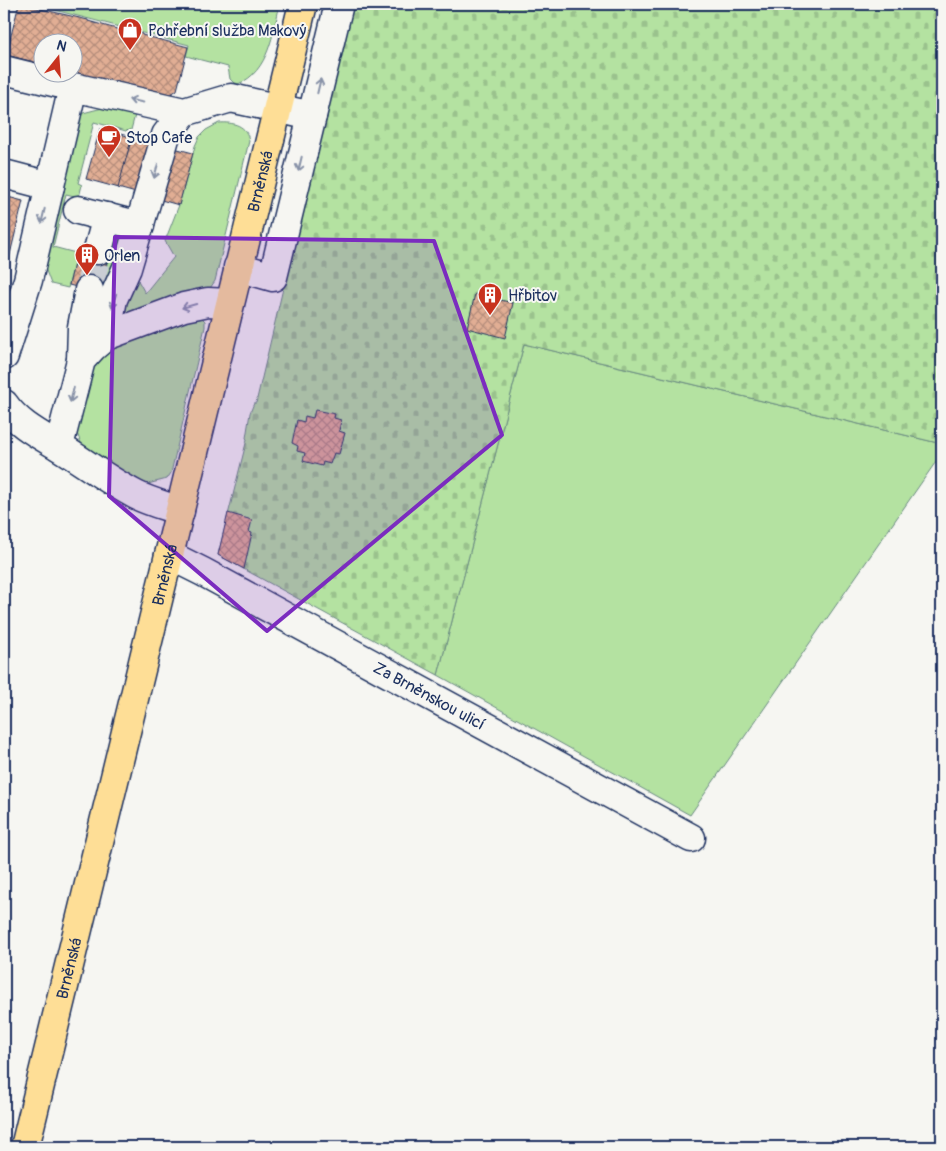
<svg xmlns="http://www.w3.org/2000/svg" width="946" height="1151" viewBox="0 0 946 1151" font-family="Pangolin,sans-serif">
<defs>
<pattern id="cemetery-stones" width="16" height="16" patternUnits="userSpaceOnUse" patternTransform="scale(1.25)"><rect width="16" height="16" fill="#b4e2a1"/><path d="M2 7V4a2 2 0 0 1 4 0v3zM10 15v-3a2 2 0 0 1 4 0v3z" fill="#9ac28d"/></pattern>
<pattern id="building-cross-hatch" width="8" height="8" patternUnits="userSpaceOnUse" patternTransform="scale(1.25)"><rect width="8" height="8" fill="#e1ae94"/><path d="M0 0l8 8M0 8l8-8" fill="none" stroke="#b68e7c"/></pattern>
</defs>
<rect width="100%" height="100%" fill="#f6f6f2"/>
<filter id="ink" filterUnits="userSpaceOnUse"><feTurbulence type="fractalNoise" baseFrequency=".02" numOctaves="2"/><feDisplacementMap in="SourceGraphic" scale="10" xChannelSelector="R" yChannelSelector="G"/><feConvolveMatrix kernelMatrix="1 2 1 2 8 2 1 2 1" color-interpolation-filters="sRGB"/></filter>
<g filter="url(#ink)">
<g fill="#b4e2a1" stroke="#688880">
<path d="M 32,4 L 280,4 C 273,32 269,72 238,84 L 233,82 L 230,79 L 228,67 L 186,56 L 189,45 Z"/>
<polygon points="106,107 135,115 131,130 126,131 94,122 78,183 82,185 79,197 66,194 53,247 87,256 84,267 74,264 68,288 51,284 42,260 77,121 83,113"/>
<path d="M 219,123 C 233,122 247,125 249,141 L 215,281 L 208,291 L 126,315 L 123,310 L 135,275 L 145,293 L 174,257 L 165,241 L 179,205 L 195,146 L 199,137 L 206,130 Z"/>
<polygon points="115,236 123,237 102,308 99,293"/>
<polygon points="199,315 205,321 205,327 171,473 167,479 140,486 84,450 76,431 90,374 102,356 114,347"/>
<polygon points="524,344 942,444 942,453 690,815 438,675"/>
</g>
<polygon fill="url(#cemetery-stones)" stroke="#688880" points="350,4 942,4 942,444 524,344 438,675 218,555 247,439 246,438 250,413 254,403 256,403"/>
<g fill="url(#building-cross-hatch)" stroke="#1b2f5e">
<polygon points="19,4 88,20 88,21 124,31 124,29 142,34 142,35 188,47 177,90 168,96 72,72 72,42 42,42 42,64 6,55"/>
<polygon points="100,129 132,137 119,188 86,179"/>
<polygon points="132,137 193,153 179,205 118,188"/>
<polygon points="4,189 10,190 8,197 23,201 4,279"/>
<polygon points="89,248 109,253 99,293 69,285 74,264 84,267"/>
<polygon points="475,294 513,303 505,338 467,328"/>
<polygon points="315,410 335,414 334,418 341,420 339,431 345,433 339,454 334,453 330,464 323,462 322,466 303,461 305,453 297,451 298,446 292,443 297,420 304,422 305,416 313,418"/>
<polygon points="228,513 252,520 249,532 252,533 244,569 218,555"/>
</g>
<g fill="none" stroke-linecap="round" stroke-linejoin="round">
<polyline stroke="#caced4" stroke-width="28" stroke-dasharray="28 14" stroke-linecap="butt" points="89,290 98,250"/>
<defs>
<g id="minor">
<polyline points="4,70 73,87"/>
<polyline points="4,174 50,186"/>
<polyline points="78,210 140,226"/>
<polyline points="98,250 107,217"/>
<polyline points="238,267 273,277 312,116"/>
<polyline points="106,336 113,299 127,268 166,135 184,112"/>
<polyline points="4,356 28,280 73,87 184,112 231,98 312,116 339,4"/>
<polyline points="81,360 82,327 89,290"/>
<path d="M 4,404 C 17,423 38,434 58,446 C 84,462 109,481 136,495 C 150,502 166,506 180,511"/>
<polyline points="59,446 81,360 93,347 106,336 184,307 208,302 229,303"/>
<path id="s1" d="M 169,555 L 203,572 L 691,838"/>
</g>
<g id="major">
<path id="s2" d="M 25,1147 L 303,4"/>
</g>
</defs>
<use href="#minor" stroke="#1b2f5e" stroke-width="31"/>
<use href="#major" stroke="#1b2f5e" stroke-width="31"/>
<use href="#minor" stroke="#f6f6f2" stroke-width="28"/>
<use href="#major" stroke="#fede96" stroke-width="28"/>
</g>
<defs><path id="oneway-shaft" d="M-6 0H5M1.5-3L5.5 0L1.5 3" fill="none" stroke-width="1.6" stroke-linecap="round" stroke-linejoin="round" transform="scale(1.25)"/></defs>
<g stroke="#8892a8">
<use href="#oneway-shaft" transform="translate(319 86) rotate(-77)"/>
<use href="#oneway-shaft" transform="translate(136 101) rotate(-168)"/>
<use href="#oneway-shaft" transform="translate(300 164) rotate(103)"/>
<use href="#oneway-shaft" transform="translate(156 171) rotate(105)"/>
<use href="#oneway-shaft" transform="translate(43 216) rotate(103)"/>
<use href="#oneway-shaft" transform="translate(114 301) rotate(107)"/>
<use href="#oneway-shaft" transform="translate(189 306) rotate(165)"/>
<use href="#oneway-shaft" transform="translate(72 395) rotate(104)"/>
</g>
</g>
<path fill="#7b2cbf" fill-opacity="0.2" stroke="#7b2cbf" stroke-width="4" stroke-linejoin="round" d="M 115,237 L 434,241 L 502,435 L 267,631 L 109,496 Z"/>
<defs>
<symbol id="shop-pin" viewBox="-11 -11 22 30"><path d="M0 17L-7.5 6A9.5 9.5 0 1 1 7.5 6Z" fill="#c8321e" stroke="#f6f6f2"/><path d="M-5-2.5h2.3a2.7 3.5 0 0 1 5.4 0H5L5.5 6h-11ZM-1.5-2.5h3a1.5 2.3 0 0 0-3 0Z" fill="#fff"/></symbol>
<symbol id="cafe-pin" viewBox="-11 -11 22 30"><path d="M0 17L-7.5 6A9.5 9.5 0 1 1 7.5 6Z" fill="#c8321e" stroke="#f6f6f2"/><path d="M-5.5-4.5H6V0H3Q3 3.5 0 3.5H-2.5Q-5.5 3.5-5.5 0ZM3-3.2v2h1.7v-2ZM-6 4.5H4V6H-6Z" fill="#fff"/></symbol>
<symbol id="building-pin" viewBox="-11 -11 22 30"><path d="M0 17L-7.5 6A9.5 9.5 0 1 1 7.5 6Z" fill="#c8321e" stroke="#f6f6f2"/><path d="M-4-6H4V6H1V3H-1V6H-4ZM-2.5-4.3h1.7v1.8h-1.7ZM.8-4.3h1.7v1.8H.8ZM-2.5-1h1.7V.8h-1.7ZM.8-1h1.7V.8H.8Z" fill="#fff"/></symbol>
</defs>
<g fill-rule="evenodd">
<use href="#shop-pin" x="116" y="16" width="28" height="38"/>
<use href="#cafe-pin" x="95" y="123" width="28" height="38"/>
<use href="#building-pin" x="73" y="241" width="28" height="38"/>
<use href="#building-pin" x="476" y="281" width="28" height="38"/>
</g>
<g text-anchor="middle" stroke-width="4" stroke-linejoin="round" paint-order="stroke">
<g font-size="16" fill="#1b2f5e" stroke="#f6f6f2" text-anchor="start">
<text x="148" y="36">Pohřební služba Makový</text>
<text x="126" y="143">Stop Cafe</text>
<text x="104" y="261">Orlen</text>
<text x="508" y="301">Hřbitov</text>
</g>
<g font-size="16" fill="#1b2f5e" stroke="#f6f6f2">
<text dy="6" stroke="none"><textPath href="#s2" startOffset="994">Brněnská</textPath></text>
<text dy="6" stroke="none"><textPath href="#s2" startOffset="589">Brněnská</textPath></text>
<text dy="6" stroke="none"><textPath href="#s1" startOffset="296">Za Brněnskou ulicí</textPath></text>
<text dy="6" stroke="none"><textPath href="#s2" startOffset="184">Brněnská</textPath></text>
</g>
</g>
<rect width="946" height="1151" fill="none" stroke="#f6f6f2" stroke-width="20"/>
<rect x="10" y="10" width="926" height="1131" fill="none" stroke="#1b2f5e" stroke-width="2" filter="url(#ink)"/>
<g transform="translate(58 58) rotate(17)"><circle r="24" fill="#f6f6f2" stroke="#9ea6b7"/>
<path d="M0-4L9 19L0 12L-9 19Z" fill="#c8321e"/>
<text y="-8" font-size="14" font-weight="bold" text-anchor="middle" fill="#1b2f5e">N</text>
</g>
</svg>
